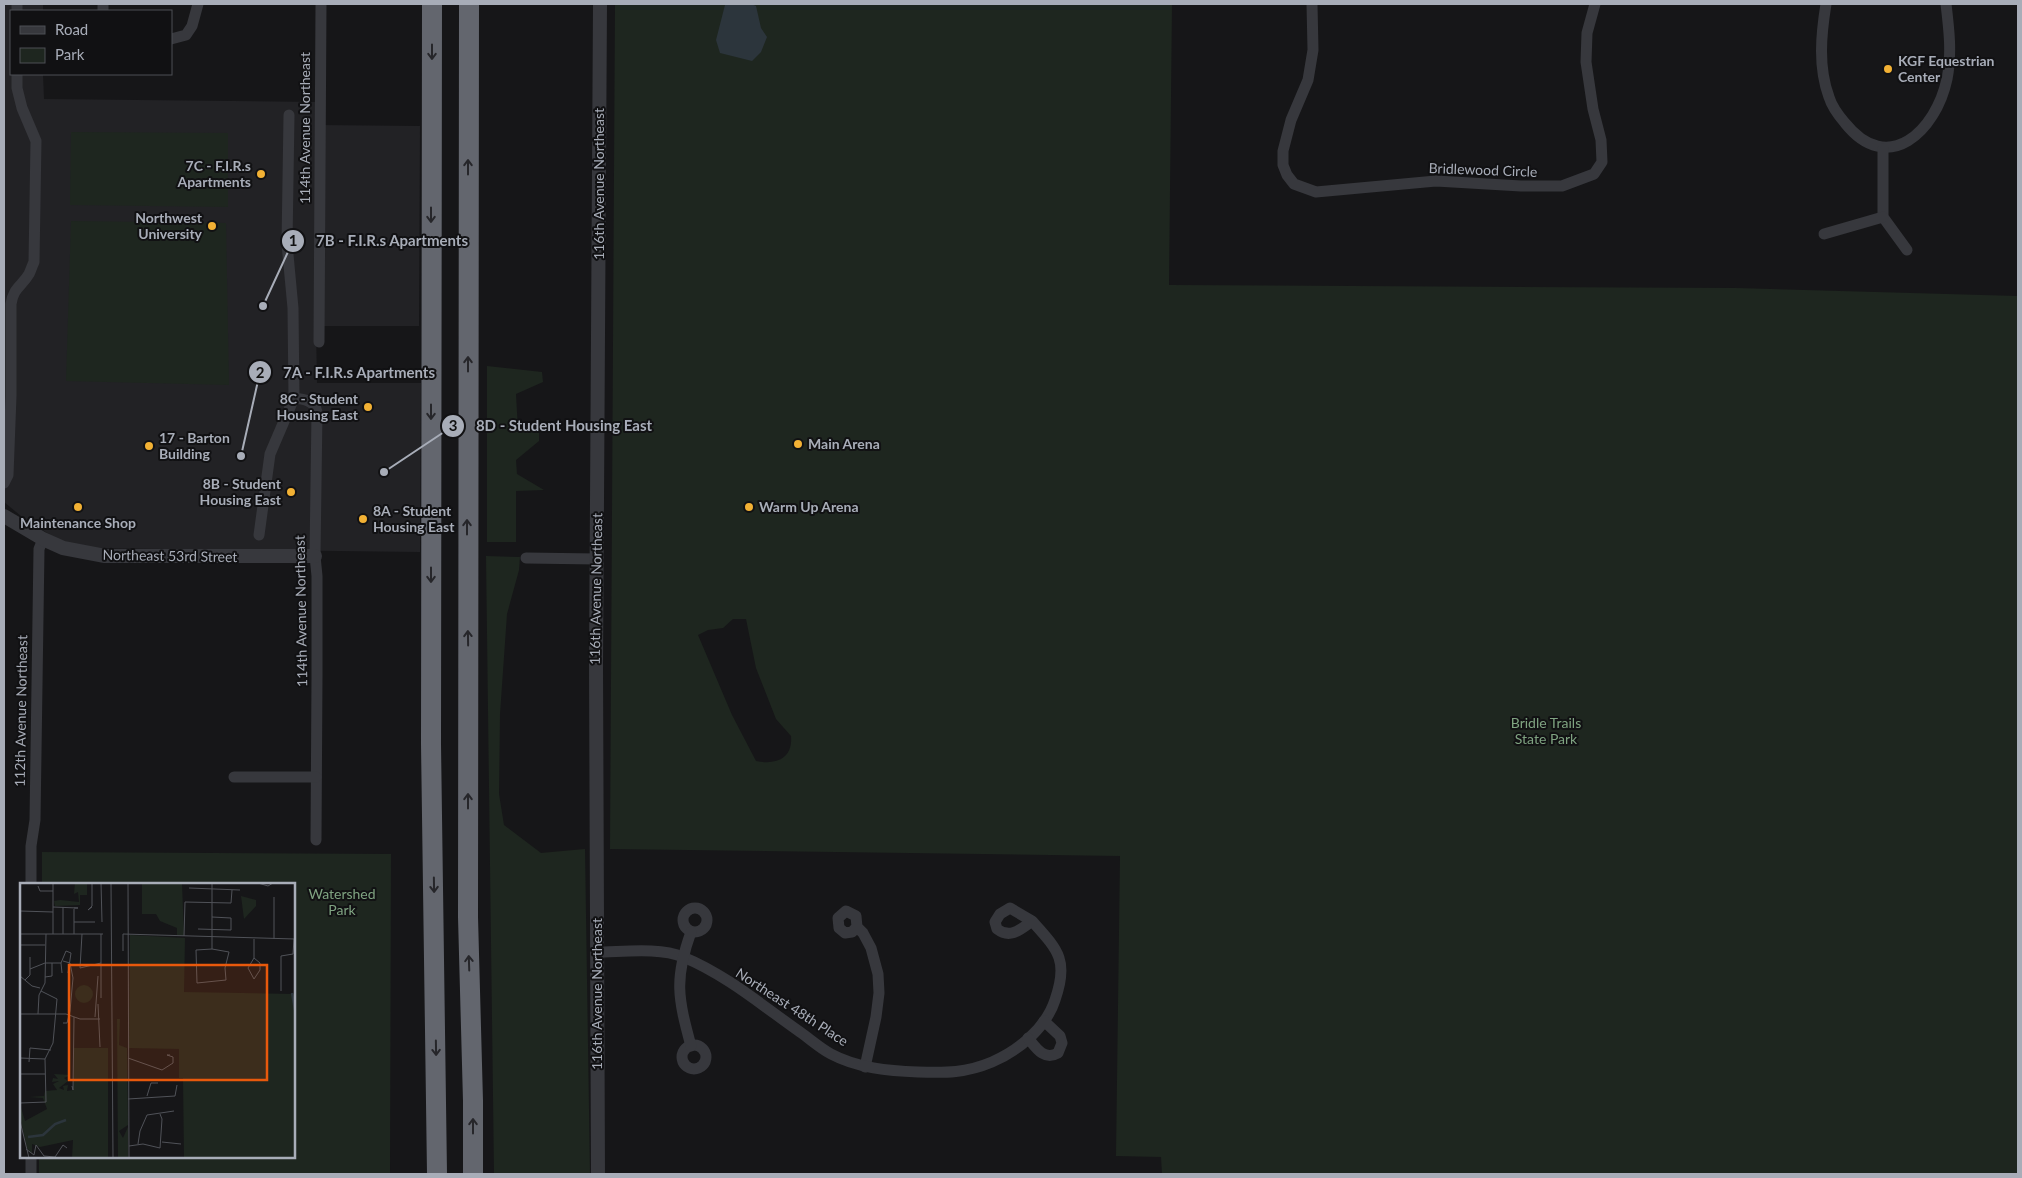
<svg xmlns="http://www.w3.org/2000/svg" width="2022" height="1178" viewBox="0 0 2022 1178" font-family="Lato,sans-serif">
<rect width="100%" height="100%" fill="#161618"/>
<polygon fill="#222225" points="4,4 43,4 43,11 11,11 11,74 43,74 44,99 316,102 317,125 420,126 419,326 316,326 317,383 421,383 420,552 73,548 27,521 4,502"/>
<g fill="#1e261f" fill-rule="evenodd">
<path d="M 615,4 L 1172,4 L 1169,285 L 1736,288 L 2018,296 L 2018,1174 L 1162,1174 L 1161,1157 L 1116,1156 L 1120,856 L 610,849 ZM 733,619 L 746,619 L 756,668 L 776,719 L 791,736 C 793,759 776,765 756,761 L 732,715 L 698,635 L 708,630 L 723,628 Z"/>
<polygon points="71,132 228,133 228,207 70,205"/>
<polygon points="71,221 226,223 229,385 66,381"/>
<polygon points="487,366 542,372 543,382 516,394 518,430 539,431 539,441 516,460 517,474 544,490 516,491 516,542 487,542"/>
<polygon points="486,556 520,557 519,570 507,614 500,714 499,794 504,825 541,853 585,849 590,1174 494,1174"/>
<polygon points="42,852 391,854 390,1174 39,1174 39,1157 294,1157 294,884 42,884"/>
</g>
<polygon fill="#2c353c" points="728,4 751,4 756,6 761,28 767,37 761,52 752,61 720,53 716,40 725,5"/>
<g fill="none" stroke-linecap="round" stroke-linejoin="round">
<g stroke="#37383d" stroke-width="11">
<polyline points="17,4 17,11"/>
<polyline points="103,4 103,11"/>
<polyline points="1312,4 1313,50 1308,80 1291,120 1283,151 1283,165 1287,175 1294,184 1316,192 1436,181 1521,186 1562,186 1594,174 1602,162 1601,140 1593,109 1586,62 1587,33 1595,4"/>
<path d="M 1826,4 C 1821,35 1818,67 1829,97 C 1832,107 1839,116 1845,123 C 1888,177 1936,131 1947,79 C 1952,54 1949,29 1946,4"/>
<polyline points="171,39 186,35 192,26 198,4"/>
<polyline points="1883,149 1883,217 1907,250"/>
<polyline points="1824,234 1883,217"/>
<polyline points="319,342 321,4"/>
<path d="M 294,398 C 304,399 315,401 317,412 L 315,556 L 317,576 L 317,676 L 316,840"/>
<path d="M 4,483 L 8,475 L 11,396 L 11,304 C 13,288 22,286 29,274 C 31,270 32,266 34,262 L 36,141 L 22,108 L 17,88 L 17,74"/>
<polyline points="259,535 270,454 294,398 293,308 287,244 289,115"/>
<polyline points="526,558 597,559"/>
<polyline points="234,777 316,777"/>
<polyline points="31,884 31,846 35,820 39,549 43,539"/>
<circle cx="695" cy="920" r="12"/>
<polyline points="857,927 852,932 845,933 839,928 838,918 846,911 856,916 857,927 863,933 871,948 878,974 879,993 876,1017 865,1067"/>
<path d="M 596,952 C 622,952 659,947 683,957 C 725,974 763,1006 800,1032 C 810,1039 820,1048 831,1054 C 857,1068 889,1071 918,1072 C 946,1073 966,1073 992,1062 C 1018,1051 1046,1028 1055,1000 C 1069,960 1058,950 1032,921 C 1020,930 1010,939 997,929 L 995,922 L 1000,914 L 1010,908 L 1032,921"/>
<path d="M 1028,1038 C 1036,1048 1044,1061 1058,1053 L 1062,1043 L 1060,1036 L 1044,1021"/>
<circle cx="694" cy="1057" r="12"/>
<path d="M 691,1046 C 678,998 674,979 691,932"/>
<polyline points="31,1174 31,1157"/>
</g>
<g stroke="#37383d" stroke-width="14">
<polyline points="4,516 43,539 63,548 105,556 315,556"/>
<polyline points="598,1174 596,665 600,4"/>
</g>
<g stroke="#63666e" stroke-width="20">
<polyline points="432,4 431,744 437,1174"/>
<polyline points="469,4 468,917 473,1101 473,1174"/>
</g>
</g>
<defs><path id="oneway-shaft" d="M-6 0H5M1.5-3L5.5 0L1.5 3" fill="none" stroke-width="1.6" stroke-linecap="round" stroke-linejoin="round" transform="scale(1.25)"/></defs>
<g stroke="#26262a">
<use href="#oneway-shaft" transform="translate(432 52) rotate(90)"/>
<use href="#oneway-shaft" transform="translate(468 167) rotate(-90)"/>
<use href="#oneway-shaft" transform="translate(431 215) rotate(90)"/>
<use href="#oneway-shaft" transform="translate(468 364) rotate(-90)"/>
<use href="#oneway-shaft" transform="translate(431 412) rotate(90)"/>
<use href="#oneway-shaft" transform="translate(467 527) rotate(-90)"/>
<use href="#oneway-shaft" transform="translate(431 575) rotate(90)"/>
<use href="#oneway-shaft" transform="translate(468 638) rotate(-91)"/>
<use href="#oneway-shaft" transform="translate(468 801) rotate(-90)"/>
<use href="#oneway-shaft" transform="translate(434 885) rotate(89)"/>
<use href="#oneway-shaft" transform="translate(469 963) rotate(-92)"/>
<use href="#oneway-shaft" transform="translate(436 1048) rotate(89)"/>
<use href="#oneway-shaft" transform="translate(473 1126) rotate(-90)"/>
</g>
<g fill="#f2b134" stroke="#111113" stroke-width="2">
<circle cx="1888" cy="69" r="5"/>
<circle cx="261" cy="174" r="5"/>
<circle cx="212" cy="226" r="5"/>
<circle cx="368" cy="407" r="5"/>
<circle cx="798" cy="444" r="5"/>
<circle cx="149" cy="446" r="5"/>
<circle cx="291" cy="492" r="5"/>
<circle cx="78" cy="507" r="5"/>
<circle cx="749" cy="507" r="5"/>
<circle cx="363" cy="519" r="5"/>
</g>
<g text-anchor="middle" stroke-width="4" stroke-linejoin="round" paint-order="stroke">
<g font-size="14" font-weight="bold" fill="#a8adb8" stroke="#111113" text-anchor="start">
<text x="1898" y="66">KGF Equestrian<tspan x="1898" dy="16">Center</tspan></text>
<text x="251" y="171" text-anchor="end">7C - F.I.R.s<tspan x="251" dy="16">Apartments</tspan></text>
<text x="202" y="223" text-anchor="end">Northwest<tspan x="202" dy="16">University</tspan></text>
<text x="358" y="404" text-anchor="end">8C - Student<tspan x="358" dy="16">Housing East</tspan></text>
<text x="159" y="443">17 - Barton<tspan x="159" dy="16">Building</tspan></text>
<text x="808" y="449">Main Arena</text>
<text x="281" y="489" text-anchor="end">8B - Student<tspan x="281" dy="16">Housing East</tspan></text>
<text x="759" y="512">Warm Up Arena</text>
<text x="373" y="516">8A - Student<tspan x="373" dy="16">Housing East</tspan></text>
<text x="78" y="528" text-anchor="middle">Maintenance Shop</text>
</g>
<g font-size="14" fill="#a8adb8" stroke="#111113">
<text transform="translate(305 128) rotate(-90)" y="5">114th Avenue Northeast</text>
<text transform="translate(1483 170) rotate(2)" y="5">Bridlewood Circle</text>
<text transform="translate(599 184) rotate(-90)" y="5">116th Avenue Northeast</text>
<text transform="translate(170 556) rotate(1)" y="5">Northeast 53rd Street</text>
<text transform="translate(596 589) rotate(-89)" y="5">116th Avenue Northeast</text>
<text transform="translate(301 611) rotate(-91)" y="5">114th Avenue Northeast</text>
<text transform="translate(21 711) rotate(-89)" y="5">112th Avenue Northeast</text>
<text transform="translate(597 994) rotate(-90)" y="5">116th Avenue Northeast</text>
<text transform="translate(792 1007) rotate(33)" y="5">Northeast 48th Place</text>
</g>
<g font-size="14" fill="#7fa381" stroke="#111113">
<text x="1546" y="728">Bridle Trails<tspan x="1546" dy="16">State Park</tspan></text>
<text x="342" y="899">Watershed<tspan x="342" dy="16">Park</tspan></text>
</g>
</g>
<g transform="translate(20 883)">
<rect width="275" height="275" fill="#161618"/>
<path d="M 55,0 L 67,0 L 67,12 L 60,12 L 60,22 L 35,23 L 34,18 L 40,17 L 59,19 L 58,9 L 54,11 ZM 122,0 L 162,0 L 164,53 L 157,52 L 157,45 L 140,38 L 136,31 L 122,31 ZM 221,13 L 236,17 L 236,23 L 224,36 ZM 110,52 L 165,55 L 164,109 L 274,111 L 275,56 L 275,275 L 164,275 L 163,195 L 159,195 L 159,166 L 109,165 ZM55 111a9 9 0 1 1 18 0a9 9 0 1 1-18 0ZM 97,136 L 100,136 L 99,162 L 107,165 L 108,242 L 99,248 L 103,255 L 108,244 L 108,275 L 98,275 ZM 54,165 L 88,165 L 88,275 L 52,275 L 53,257 L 20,264 L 12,261 L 12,271 L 7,265 L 0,234 L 0,221 L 5,238 L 27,226 L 23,215 L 9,214 L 24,213 L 25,208 L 37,207 L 33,201 L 39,198 L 32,199 L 33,195 L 38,196 L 34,191 L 51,192 L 44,195 L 48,198 L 39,205 L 44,207 L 43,203 L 48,202 L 47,208 L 53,207 Z" fill="#1e261f"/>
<path fill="none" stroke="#2c353c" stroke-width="2.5" d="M 272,110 L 275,127M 8,254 L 23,252 L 35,241 L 46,237"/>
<path fill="none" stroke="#505258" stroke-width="1" d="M 33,0 L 33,51M 81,0 L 82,39M 91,0 L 93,275M 108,0 L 109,275M 238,0 L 248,3 L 253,0M 18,3 L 20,8 L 33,8M 169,5 L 220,7M 254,14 L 254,56M 33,24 L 58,25 L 54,25M 43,24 L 43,51M 72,24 L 68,27 L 72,23 L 72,0M 54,26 L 54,51M 0,28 L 33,29M 54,39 L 75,39M 178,46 L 211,47 L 211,35 L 192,34M 0,51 L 83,51M 164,53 L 165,19 L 211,20 L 212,7M 0,62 L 25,62M 192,66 L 209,69 L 205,85 L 206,97 L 177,100 L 176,67 ZM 192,66 L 192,0M 103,68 L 103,51 L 275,56M 234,75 L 240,80 L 240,87 L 234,96 L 228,85 ZM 234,75 L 234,56M 60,85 L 62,51M 60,85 L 81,80M 10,86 L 25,80 L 41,80M 42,90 L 41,80 L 46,68 L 51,70 L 48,90M 0,93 L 12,103 L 20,105M 25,94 L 32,93 L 32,80M 5,97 L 10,92 L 10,74M 21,108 L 37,116M 261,108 L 261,73 L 273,71 L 274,56M 81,115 L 81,51M 78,121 L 80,164M 0,131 L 46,131 L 60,136 L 80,136M 18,131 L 19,112 L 25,100 L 26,51M 75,134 L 78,93M 43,140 L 47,140 L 50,128 L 53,95 L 50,80 L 43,78M 0,175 L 25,176M 108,175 L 142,187 L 153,180 L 153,174 L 147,172 L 150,172M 25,176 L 33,160 L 37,116M 9,179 L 10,165 L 31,167M 0,191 L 25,191M 52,203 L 53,207 L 54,134M 127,213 L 131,200 L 138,200M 108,216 L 155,213 L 157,202M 0,220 L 26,219 L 25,176M 0,238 L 9,275M 142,259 L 161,261M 118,261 L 120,248 L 127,232 L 154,228M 109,263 L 123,261 L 140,265 L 142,236 L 140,231M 6,266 L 14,272 L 16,262 L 24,273 L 35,274 L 43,262 L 47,265"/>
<path fill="#e8590c" fill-opacity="0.15" stroke="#e8590c" stroke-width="2.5" d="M 49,82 L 247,82 L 247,197 L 49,197 Z"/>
<rect width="275" height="275" fill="none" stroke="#a8adb8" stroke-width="2.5"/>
</g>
<path fill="none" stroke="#a8adb8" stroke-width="2" d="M263 306L293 241M241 456L260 372M384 472L453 426"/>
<g fill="#a8adb8" stroke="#111113" stroke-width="2">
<circle cx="263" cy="306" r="5"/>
<circle cx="241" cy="456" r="5"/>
<circle cx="384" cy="472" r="5"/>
<circle cx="293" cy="241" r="12"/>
<circle cx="260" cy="372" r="12"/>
<circle cx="453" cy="426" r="12"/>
</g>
<g font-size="15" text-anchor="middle" font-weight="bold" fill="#111">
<text x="293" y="246">1</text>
<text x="260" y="378">2</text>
<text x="453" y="431">3</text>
</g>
<g font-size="15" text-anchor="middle" font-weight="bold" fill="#a8adb8" stroke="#111113" stroke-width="4" stroke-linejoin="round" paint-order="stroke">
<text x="392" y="246">7B - F.I.R.s Apartments</text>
<text x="359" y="378">7A - F.I.R.s Apartments</text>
<text x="564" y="431">8D - Student Housing East</text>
</g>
<rect width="2022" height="1178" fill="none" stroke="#a8adb8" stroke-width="10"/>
<rect x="10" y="10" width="162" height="65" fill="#111113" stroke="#4d4f55"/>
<rect x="20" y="26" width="25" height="8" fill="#37383d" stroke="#4d4f55"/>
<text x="55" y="35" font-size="15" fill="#a8adb8">Road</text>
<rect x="20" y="48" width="25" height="15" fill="#1e261f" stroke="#4d4f55"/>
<text x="55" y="60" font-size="15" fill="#a8adb8">Park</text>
</svg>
